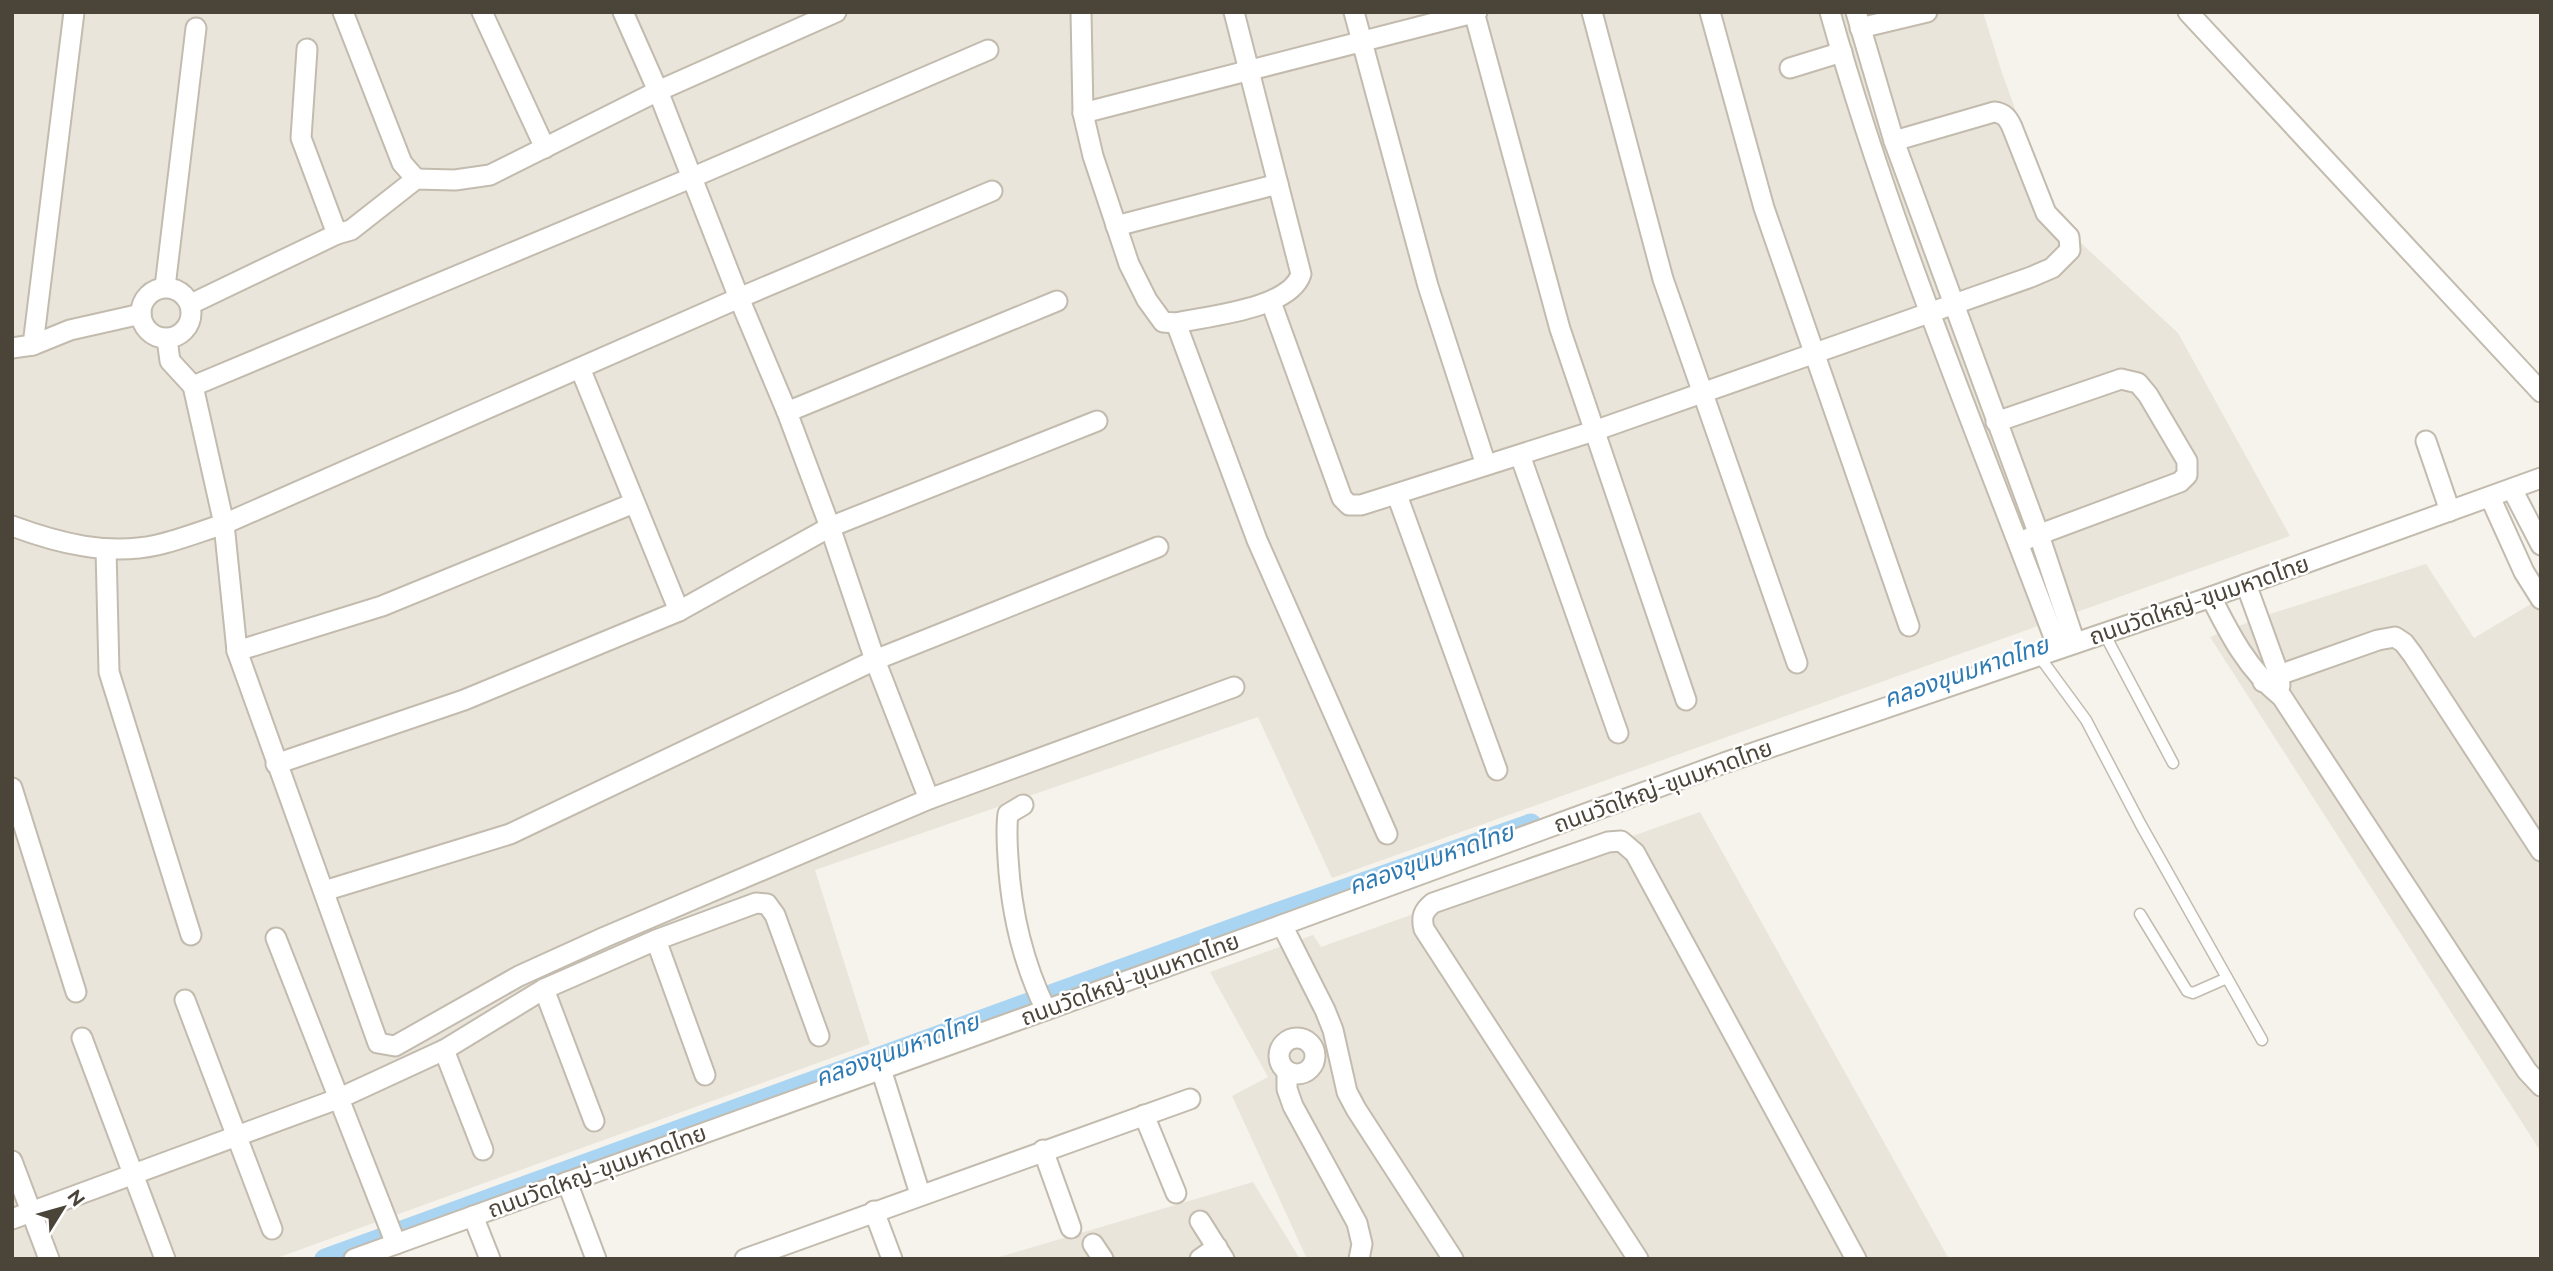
<svg xmlns="http://www.w3.org/2000/svg" width="2553" height="1271" viewBox="0 0 2553 1271" font-family="Raleway,'Noto Sans Thai',sans-serif">
<rect width="100%" height="100%" fill="#f6f3ec"/>
<g fill="#eae5da">
<polygon points="12,12 1983,12 2002,73 2055,219 2178,333 2290,536 1332,878 1258,717 815,870 870,1044 274,1259 12,1259"/>
<polygon points="2426,564 2474,638 2541,598 2541,1152 2210,637 2267,615"/>
<polygon points="1700,812 1949,1259 1307,1259 1232,1096 1268,1077 1210,972 1313,935 1321,947"/>
<polygon points="1253,1182 1300,1259 992,1259 1091,1230"/>
</g>
<g fill="none" stroke-linecap="round" stroke-linejoin="round">
<polyline stroke="#a9d4f2" stroke-width="21" points="325,1259 1254,921 1531,824"/>
<defs>
<g id="service">
<polyline points="2104,633 2173,763"/>
<polyline points="2039,656 2086,720 2141,825 2262,1040"/>
<polyline points="2140,914 2187,991 2193,993 2227,978"/>
</g>
<g id="minor">
<polyline points="343,12 402,163 416,179"/>
<polyline points="482,12 545,148"/>
<polyline points="623,12 658,91 739,298 787,412 830,527 875,660 929,799"/>
<path d="M 1081,12 L 1083,113 L 1093,156 L 1129,264 L 1147,300 L 1163,322 L 1176,323 C 1208,316 1290,309 1301,274 L 1234,12"/>
<polyline points="1354,12 1428,286 1486,465"/>
<polyline points="1474,12 1560,329 1686,700"/>
<polyline points="1592,12 1663,279 1797,663"/>
<polyline points="1710,12 1764,208 1909,626"/>
<path d="M 1830,12 C 1891,230 1979,437 2058,648"/>
<polyline points="1856,12 1894,141 2039,535 2075,643"/>
<polyline points="2188,12 2541,392"/>
<polyline points="1860,28 1927,12"/>
<polyline points="307,49 301,138 337,234"/>
<polyline points="1790,68 1842,52"/>
<polyline points="1083,113 1477,12"/>
<polyline points="1116,226 1278,184"/>
<polyline points="165,287 196,28"/>
<circle cx="166" cy="313" r="25"/>
<path d="M 1271,302 L 1342,498 L 1349,505 L 1361,505 L 1594,431 L 2031,277 L 2052,268 L 2070,250 L 2069,237 L 2046,213 L 2012,127 C 2008,118 2004,113 1994,112 L 1894,141"/>
<polyline points="191,304 337,234 351,230 416,179 455,180 490,175 658,91 836,12"/>
<polyline points="1176,323 1257,540 1387,834"/>
<polyline points="167,339 170,361 193,386 224,524 237,651 378,1043 395,1046 519,976 605,937 929,799 1234,687"/>
<polyline points="33,345 74,12"/>
<polyline points="12,348 33,345 70,330 141,314"/>
<polyline points="580,368 679,611"/>
<polyline points="193,386 691,178 988,50"/>
<polyline points="787,412 1057,301"/>
<polyline points="1996,422 2121,379 2138,383 2148,395 2187,461 2187,475 2180,482 2027,539"/>
<polyline points="2426,441 2450,511"/>
<polyline points="1520,455 1618,733"/>
<polyline points="2512,489 2541,545"/>
<polyline points="1397,495 1497,770"/>
<polyline points="2490,497 2524,572 2541,599"/>
<path d="M 12,526 C 58,543 108,556 157,545 C 179,540 202,531 224,524 L 739,298 L 992,191"/>
<polyline points="106,549 109,672 191,935"/>
<polyline points="2246,584 2279,675 2280,686"/>
<path d="M 2211,597 C 2230,635 2248,670 2282,697 L 2527,1071 L 2541,1086"/>
<polyline points="237,651 382,606 634,503"/>
<polyline points="2263,682 2279,675 2378,640 2395,637 2404,643 2413,655 2541,851"/>
<polyline points="276,764 464,700 679,611 830,527 1097,421"/>
<polyline points="12,788 76,992"/>
<path d="M 1023,805 L 1008,814 C 1006,829 1007,843 1008,858 C 1011,912 1022,961 1046,1010"/>
<polyline points="324,891 510,834 875,660 1158,547"/>
<polyline points="1282,925 1325,1010 1333,1030 1347,1092 1356,1109 1453,1259"/>
<polyline points="276,938 396,1244"/>
<polyline points="656,940 705,1075"/>
<polyline points="544,989 594,1121"/>
<polyline points="185,1000 272,1229"/>
<polyline points="82,1038 165,1259"/>
<circle cx="1297" cy="1056" r="18"/>
<polyline points="444,1050 483,1150"/>
<polyline points="881,1069 920,1194"/>
<polyline points="1287,1071 1287,1089 1293,1106 1357,1223 1362,1244 1359,1259"/>
<polyline points="1144,1115 1176,1193"/>
<polyline points="1043,1150 1071,1228"/>
<polyline points="12,1161 49,1259"/>
<polyline points="567,1182 596,1259"/>
<polyline points="874,1211 892,1259"/>
<polyline points="473,1216 490,1259"/>
<polyline points="12,1219 340,1098 444,1050 544,989 656,940 756,903 767,904 775,915 819,1036"/>
<polyline points="1200,1221 1224,1259"/>
<polyline points="1093,1244 1103,1259"/>
<polyline points="354,1259 1282,925 1724,763 2211,597 2541,478"/>
<polyline points="745,1259 1190,1099"/>
<polyline points="1200,1259 1217,1247"/>
<path d="M 1638,1259 L 1424,929 C 1421,917 1423,911 1433,903 L 1608,842 L 1621,841 L 1635,853 L 1856,1259"/>
</g>
</defs>
<use href="#service" stroke="#c2bbae" stroke-width="13"/>
<use href="#minor" stroke="#c2bbae" stroke-width="23"/>
<use href="#service" stroke="#fff" stroke-width="10"/>
<use href="#minor" stroke="#fff" stroke-width="19"/>
</g>
<g text-anchor="middle" stroke-width="5" stroke-linejoin="round" paint-order="stroke">
<g font-size="23" fill="#4b4439" stroke="#fff">
<text transform="translate(2199 600) rotate(-19)" y="8">ถนนวัดใหญ่-ขุนมหาดไทย</text>
<text transform="translate(1663 786) rotate(-20)" y="8">ถนนวัดใหญ่-ขุนมหาดไทย</text>
<text transform="translate(1130 979) rotate(-20)" y="8">ถนนวัดใหญ่-ขุนมหาดไทย</text>
<text transform="translate(597 1171) rotate(-20)" y="8">ถนนวัดใหญ่-ขุนมหาดไทย</text>
</g>
<g font-size="24" font-style="italic" fill="#2e7ab2" stroke="#fff">
<text transform="translate(1966 672) rotate(-19)" y="8">คลองขุนมหาดไทย</text>
<text transform="translate(1431 859) rotate(-19)" y="8">คลองขุนมหาดไทย</text>
<text transform="translate(897 1050) rotate(-20)" y="8">คลองขุนมหาดไทย</text>
</g>
</g>
<rect width="2553" height="1271" fill="none" stroke="#4b4439" stroke-width="28"/>
<g transform="translate(63 1208) rotate(53)" stroke="#ffffff" stroke-width="5" paint-order="stroke">
<path d="M0-5L12 26L0 18L-12 26Z" fill="#4b4439"/>
<text y="-10" font-size="19" font-weight="bold" text-anchor="middle" fill="#4b4439">N</text>
</g>
</svg>
